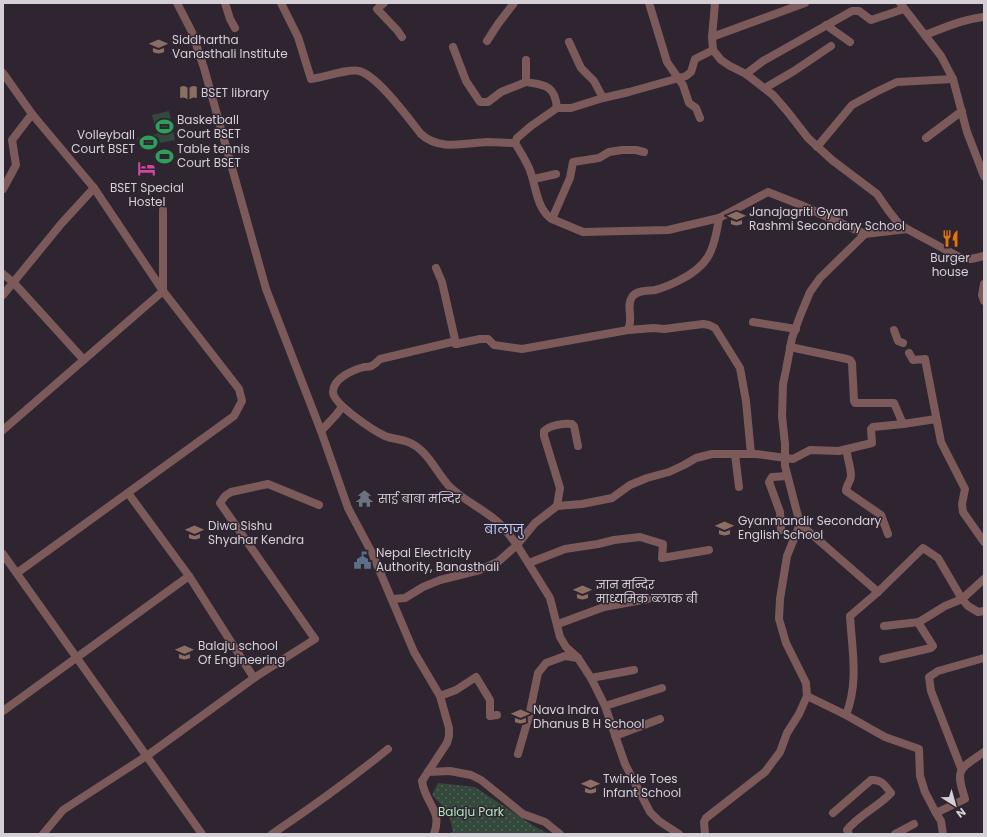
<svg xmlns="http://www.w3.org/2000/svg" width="987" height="837" viewBox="0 0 987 837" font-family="Poppins,'Noto Sans Devanagari',sans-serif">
<defs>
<pattern id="grass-dots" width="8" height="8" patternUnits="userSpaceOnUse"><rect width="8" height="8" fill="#34493b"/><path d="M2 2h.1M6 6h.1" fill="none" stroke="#506257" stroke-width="1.8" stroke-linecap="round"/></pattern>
</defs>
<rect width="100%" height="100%" fill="#2e2531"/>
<polygon fill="url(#grass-dots)" points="438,783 475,787 534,826 549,834 449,834 453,831 448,812 432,795"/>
<g fill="#34493b">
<polygon points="169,111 175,140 160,143 152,115"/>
<polygon points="157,134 159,146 140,149 137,138"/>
</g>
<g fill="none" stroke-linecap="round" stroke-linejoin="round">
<g stroke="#7d5a5a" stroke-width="8">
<polyline points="225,3 230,19 235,28"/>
<polyline points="384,3 377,9 397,30 402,37"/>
<polyline points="649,3 667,62 683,85 689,103 696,108 700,118"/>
<polyline points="715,3 712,37 713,50 721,60 730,66 746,74 773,95 787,111 808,138 832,160 877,194 888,210 899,224 907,229"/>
<polyline points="900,3 941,56 953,79 967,132 984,176"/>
<polyline points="826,25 850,42"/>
<path d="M 925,35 C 944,28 963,19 984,17"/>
<polyline points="712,37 805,3"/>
<polyline points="487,41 498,24 514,3"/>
<polyline points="569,42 581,68 594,81 603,98"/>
<polyline points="453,47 466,81 480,102 488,102 501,92 526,82"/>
<path d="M 526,60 L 526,82 C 546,85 555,86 557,108"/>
<polyline points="3,73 32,114 94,188 163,291 239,389 242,401 234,416 17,573"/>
<polyline points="746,74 763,61 852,11 859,11 871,20 904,9"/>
<polyline points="765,88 794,71 831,46"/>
<polyline points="926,138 962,111"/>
<polyline points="515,143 517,138 531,126 557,108 571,108 603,98 629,92 686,76 691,72 695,59 713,50"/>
<polyline points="817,147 852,105 876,92 897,82 953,79"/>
<polyline points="534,179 556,174"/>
<polyline points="3,189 16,165 12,140 32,114"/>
<polyline points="552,219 570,178 573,162 599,158 609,152 622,150 636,150 644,152"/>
<polyline points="436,268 442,282 456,344"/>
<polyline points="3,274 14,283 83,359"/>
<polyline points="984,284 982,295 984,301"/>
<polyline points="3,295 61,224 94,188"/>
<polyline points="753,322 796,329"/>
<path d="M 628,330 C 629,327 630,324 630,321 C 631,313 627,304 632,297 C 636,290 648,291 655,290 C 663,288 670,285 678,281 C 709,266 714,251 719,218"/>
<polyline points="894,330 898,341 903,343"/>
<polyline points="790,347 847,359 850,360 852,363 854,401 855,403 894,403 903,424 936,419"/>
<polyline points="909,353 913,360 925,359 941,442 965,489 962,504 963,512 984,542"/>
<polyline points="3,430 163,291 163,210"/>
<polyline points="321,431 336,415 342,407"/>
<polyline points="847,449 872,443 871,429 873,427 903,424"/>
<polyline points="735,454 739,487"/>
<path d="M 751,454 L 746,401 L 740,368 L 715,328 L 709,325 L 703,324 L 664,329 L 654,328 L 628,330 L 522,349 L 494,345 L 488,339 L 480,339 L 456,344 L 452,342 L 380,359 C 378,361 375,364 373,365 C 371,367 367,367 364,367 C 353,370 333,378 333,392 C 333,404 374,431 385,436 C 392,439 401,439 408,442 C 427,449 436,472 449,486 C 462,499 479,507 493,518 C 503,525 510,536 517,545 L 535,523 L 557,506 L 582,504 L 612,498 L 630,485 L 647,478 L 669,472 L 684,465 L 696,458 L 712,454 L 756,454 L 793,459 L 810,450 L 839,451 L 847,449 C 846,456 851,466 851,476 C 851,481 846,485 846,491 L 881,515 L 888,534"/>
<polyline points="128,493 189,576 254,678"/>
<path d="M 557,506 L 560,488 L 544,436 L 544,431 C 550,425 564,423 572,424 L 574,426 L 578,446"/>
<polyline points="800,524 878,592"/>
<polyline points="781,530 780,512 769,482 772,477 787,476"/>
<polyline points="3,554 202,834"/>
<polyline points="529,563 565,549 598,544 614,540 640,537 663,544 662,558 709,550"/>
<polyline points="558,624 604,607 648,599"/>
<polyline points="884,626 919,622"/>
<polyline points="883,659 931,648 933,646 919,624 919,622 945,606 962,599 984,579"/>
<polyline points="591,678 634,670"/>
<polyline points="440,696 456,690 476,677 490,700 490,716 497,715"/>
<polyline points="807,696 846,715 885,737 919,749 920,776 925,792 936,813"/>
<polyline points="605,706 662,688"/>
<polyline points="3,711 189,576"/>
<path d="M 846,715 C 859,682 852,650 850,616 L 878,592 L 923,548 L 938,558 L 962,599 L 968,606 L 978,612 L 984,611"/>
<polyline points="615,736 660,719"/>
<polyline points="518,754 529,716 538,673 546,663 565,656 578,658"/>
<polyline points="961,768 931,691 929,677 938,671 984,658"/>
<polyline points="428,772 450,771 471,775 481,780 523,814 545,822 560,834"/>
<path d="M 833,813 L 871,780 C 882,779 885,786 891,793 C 878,807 859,815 847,830 L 849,834"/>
<polyline points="43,834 63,810 148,755 254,678 315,639 220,503 225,496 231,492 268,484 319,505"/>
<path d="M 272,834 C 312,807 351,779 388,749"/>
<polyline points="705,834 704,822 706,818 765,772 780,752 787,733 799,714 807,696 806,683 786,643 779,619 780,599 787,556 800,524 785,466 785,444 782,416 783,384 786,370 792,338 800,316 810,292 820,278 865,234"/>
<polyline points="895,834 914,824"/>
<path d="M 943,834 L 941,821 L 936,813 L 965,799 C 955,768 959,770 984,752"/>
</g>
<g stroke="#7d5a5a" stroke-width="8">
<path d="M 177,3 L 192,32 L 204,68 L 266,289 L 321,431 L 348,508 L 372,553 L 414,652 L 440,696 L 449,728 L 449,736 L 447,743 L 422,781 C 425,804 443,810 434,834"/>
<path d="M 281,3 L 298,37 L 311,79 C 323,78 349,68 359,71 C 377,75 409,119 421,134 C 439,151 465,143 487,142 C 496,142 506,143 515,143 C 520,151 525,159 529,168 C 536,184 536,209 552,219 L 583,232 L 668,230 L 719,218 L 768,192 L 801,205 L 865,234 L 907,229 L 963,259 L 971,259 L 984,256"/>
<polyline points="392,599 405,598 423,587 440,580 480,570 499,561 517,545 550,598 560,637 566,647 578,658 591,678 605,706 625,764 650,812 659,821 679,834"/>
</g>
</g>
<defs>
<symbol id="school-bare" viewBox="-9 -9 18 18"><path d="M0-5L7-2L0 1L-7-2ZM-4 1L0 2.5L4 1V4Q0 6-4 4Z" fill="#8d6e63" stroke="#2e2531" stroke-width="2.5" paint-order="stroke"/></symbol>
<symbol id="library-bare" viewBox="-9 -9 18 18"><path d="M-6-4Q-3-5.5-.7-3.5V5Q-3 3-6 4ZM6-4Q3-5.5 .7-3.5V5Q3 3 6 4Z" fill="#8d6e63" stroke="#2e2531" stroke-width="2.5" paint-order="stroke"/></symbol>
<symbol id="stadium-bare" viewBox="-9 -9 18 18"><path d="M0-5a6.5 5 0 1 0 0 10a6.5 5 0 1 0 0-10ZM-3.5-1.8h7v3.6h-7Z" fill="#2e9e5b" stroke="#2e2531" stroke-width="2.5" paint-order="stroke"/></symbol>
<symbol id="hotel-bare" viewBox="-9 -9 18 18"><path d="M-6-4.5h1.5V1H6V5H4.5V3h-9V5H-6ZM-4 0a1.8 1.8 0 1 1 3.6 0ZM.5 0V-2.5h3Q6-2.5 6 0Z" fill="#d1479c" stroke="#2e2531" stroke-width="2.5" paint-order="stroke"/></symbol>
<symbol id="restaurant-bare" viewBox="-9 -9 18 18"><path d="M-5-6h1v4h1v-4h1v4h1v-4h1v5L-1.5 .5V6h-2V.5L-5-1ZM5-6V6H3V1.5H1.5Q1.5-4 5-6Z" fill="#e8710a" stroke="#2e2531" stroke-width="2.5" paint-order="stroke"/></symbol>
<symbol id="temple-bare" viewBox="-9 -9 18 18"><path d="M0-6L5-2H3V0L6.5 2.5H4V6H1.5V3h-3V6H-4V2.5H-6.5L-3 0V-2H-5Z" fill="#6b7280" stroke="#2e2531" stroke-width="2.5" paint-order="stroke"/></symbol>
<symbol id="civic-bare" viewBox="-9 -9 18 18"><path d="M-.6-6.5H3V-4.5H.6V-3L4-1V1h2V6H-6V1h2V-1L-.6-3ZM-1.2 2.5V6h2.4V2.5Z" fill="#5c6f8a" stroke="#2e2531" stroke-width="2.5" paint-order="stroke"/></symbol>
<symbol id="university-bare" viewBox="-9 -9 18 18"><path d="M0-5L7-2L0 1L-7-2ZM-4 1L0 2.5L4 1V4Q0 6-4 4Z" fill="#8d6e63" stroke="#2e2531" stroke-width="2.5" paint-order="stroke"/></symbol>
</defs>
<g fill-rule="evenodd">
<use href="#school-bare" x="146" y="34" width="25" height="25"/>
<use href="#library-bare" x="176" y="80" width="25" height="25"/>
<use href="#stadium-bare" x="152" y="114" width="25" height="25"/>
<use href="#stadium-bare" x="136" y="130" width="25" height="25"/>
<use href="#stadium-bare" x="152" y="144" width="25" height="25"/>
<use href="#hotel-bare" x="134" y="156" width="25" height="25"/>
<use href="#school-bare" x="724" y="206" width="25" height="25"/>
<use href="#restaurant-bare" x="938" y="226" width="25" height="25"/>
<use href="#temple-bare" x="352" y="486" width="25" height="25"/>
<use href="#school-bare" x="712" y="516" width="25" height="25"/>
<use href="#school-bare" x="182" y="520" width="25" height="25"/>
<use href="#civic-bare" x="350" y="548" width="25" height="25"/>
<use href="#school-bare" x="570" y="580" width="25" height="25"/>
<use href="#university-bare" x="172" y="640" width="25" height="25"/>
<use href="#school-bare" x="508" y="704" width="25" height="25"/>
<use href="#school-bare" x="578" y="774" width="25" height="25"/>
</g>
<g text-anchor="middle" stroke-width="3" stroke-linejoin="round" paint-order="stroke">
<g font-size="12" fill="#d5cfd6" stroke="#2e2531" text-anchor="start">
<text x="172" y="44">Siddhartha<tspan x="172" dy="14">Vanasthali Institute</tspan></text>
<text x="201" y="97">BSET library</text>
<text x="177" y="124">Basketball<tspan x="177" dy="14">Court BSET</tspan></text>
<text x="135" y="139" text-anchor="end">Volleyball<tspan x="135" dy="14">Court BSET</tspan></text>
<text x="177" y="153">Table tennis<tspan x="177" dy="14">Court BSET</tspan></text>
<text x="147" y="192" text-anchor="middle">BSET Special<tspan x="147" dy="14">Hostel</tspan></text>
<text x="749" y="216">Janajagriti Gyan<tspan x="749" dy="14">Rashmi Secondary School</tspan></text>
<text x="950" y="262" text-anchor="middle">Burger<tspan x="950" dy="14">house</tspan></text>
<text x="378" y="503">साई बाबा मन्दिर</text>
<text x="738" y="525">Gyanmandir Secondary<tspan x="738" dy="14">English School</tspan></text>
<text x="208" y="530">Diwa Sishu<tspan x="208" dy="14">Shyahar Kendra</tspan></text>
<text x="376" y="557">Nepal Electricity<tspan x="376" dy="14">Authority, Banasthali</tspan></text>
<text x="596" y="589">ज्ञान मन्दिर<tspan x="596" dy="14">माध्यमिक ब्लाक बी</tspan></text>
<text x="198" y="650">Balaju school<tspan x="198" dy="14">Of Engineering</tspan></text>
<text x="533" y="714">Nava Indra<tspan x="533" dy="14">Dhanus B H School</tspan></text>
<text x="603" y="783">Twinkle Toes<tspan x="603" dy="14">Infant School</tspan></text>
</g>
<g font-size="12" fill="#afe4be" stroke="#2e2531">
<text x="471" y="816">Balaju Park</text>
</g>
<g font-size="13" fill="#bfcaf4" stroke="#2e2531">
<text x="504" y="534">बालाजु</text>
</g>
</g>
<rect width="987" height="837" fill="none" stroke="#d5cfd6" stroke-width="8"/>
<g transform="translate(955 805) rotate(143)" stroke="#2e2531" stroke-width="3" paint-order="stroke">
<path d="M0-3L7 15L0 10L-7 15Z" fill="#d5cfd6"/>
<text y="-6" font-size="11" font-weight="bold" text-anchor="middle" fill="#d5cfd6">N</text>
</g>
</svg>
